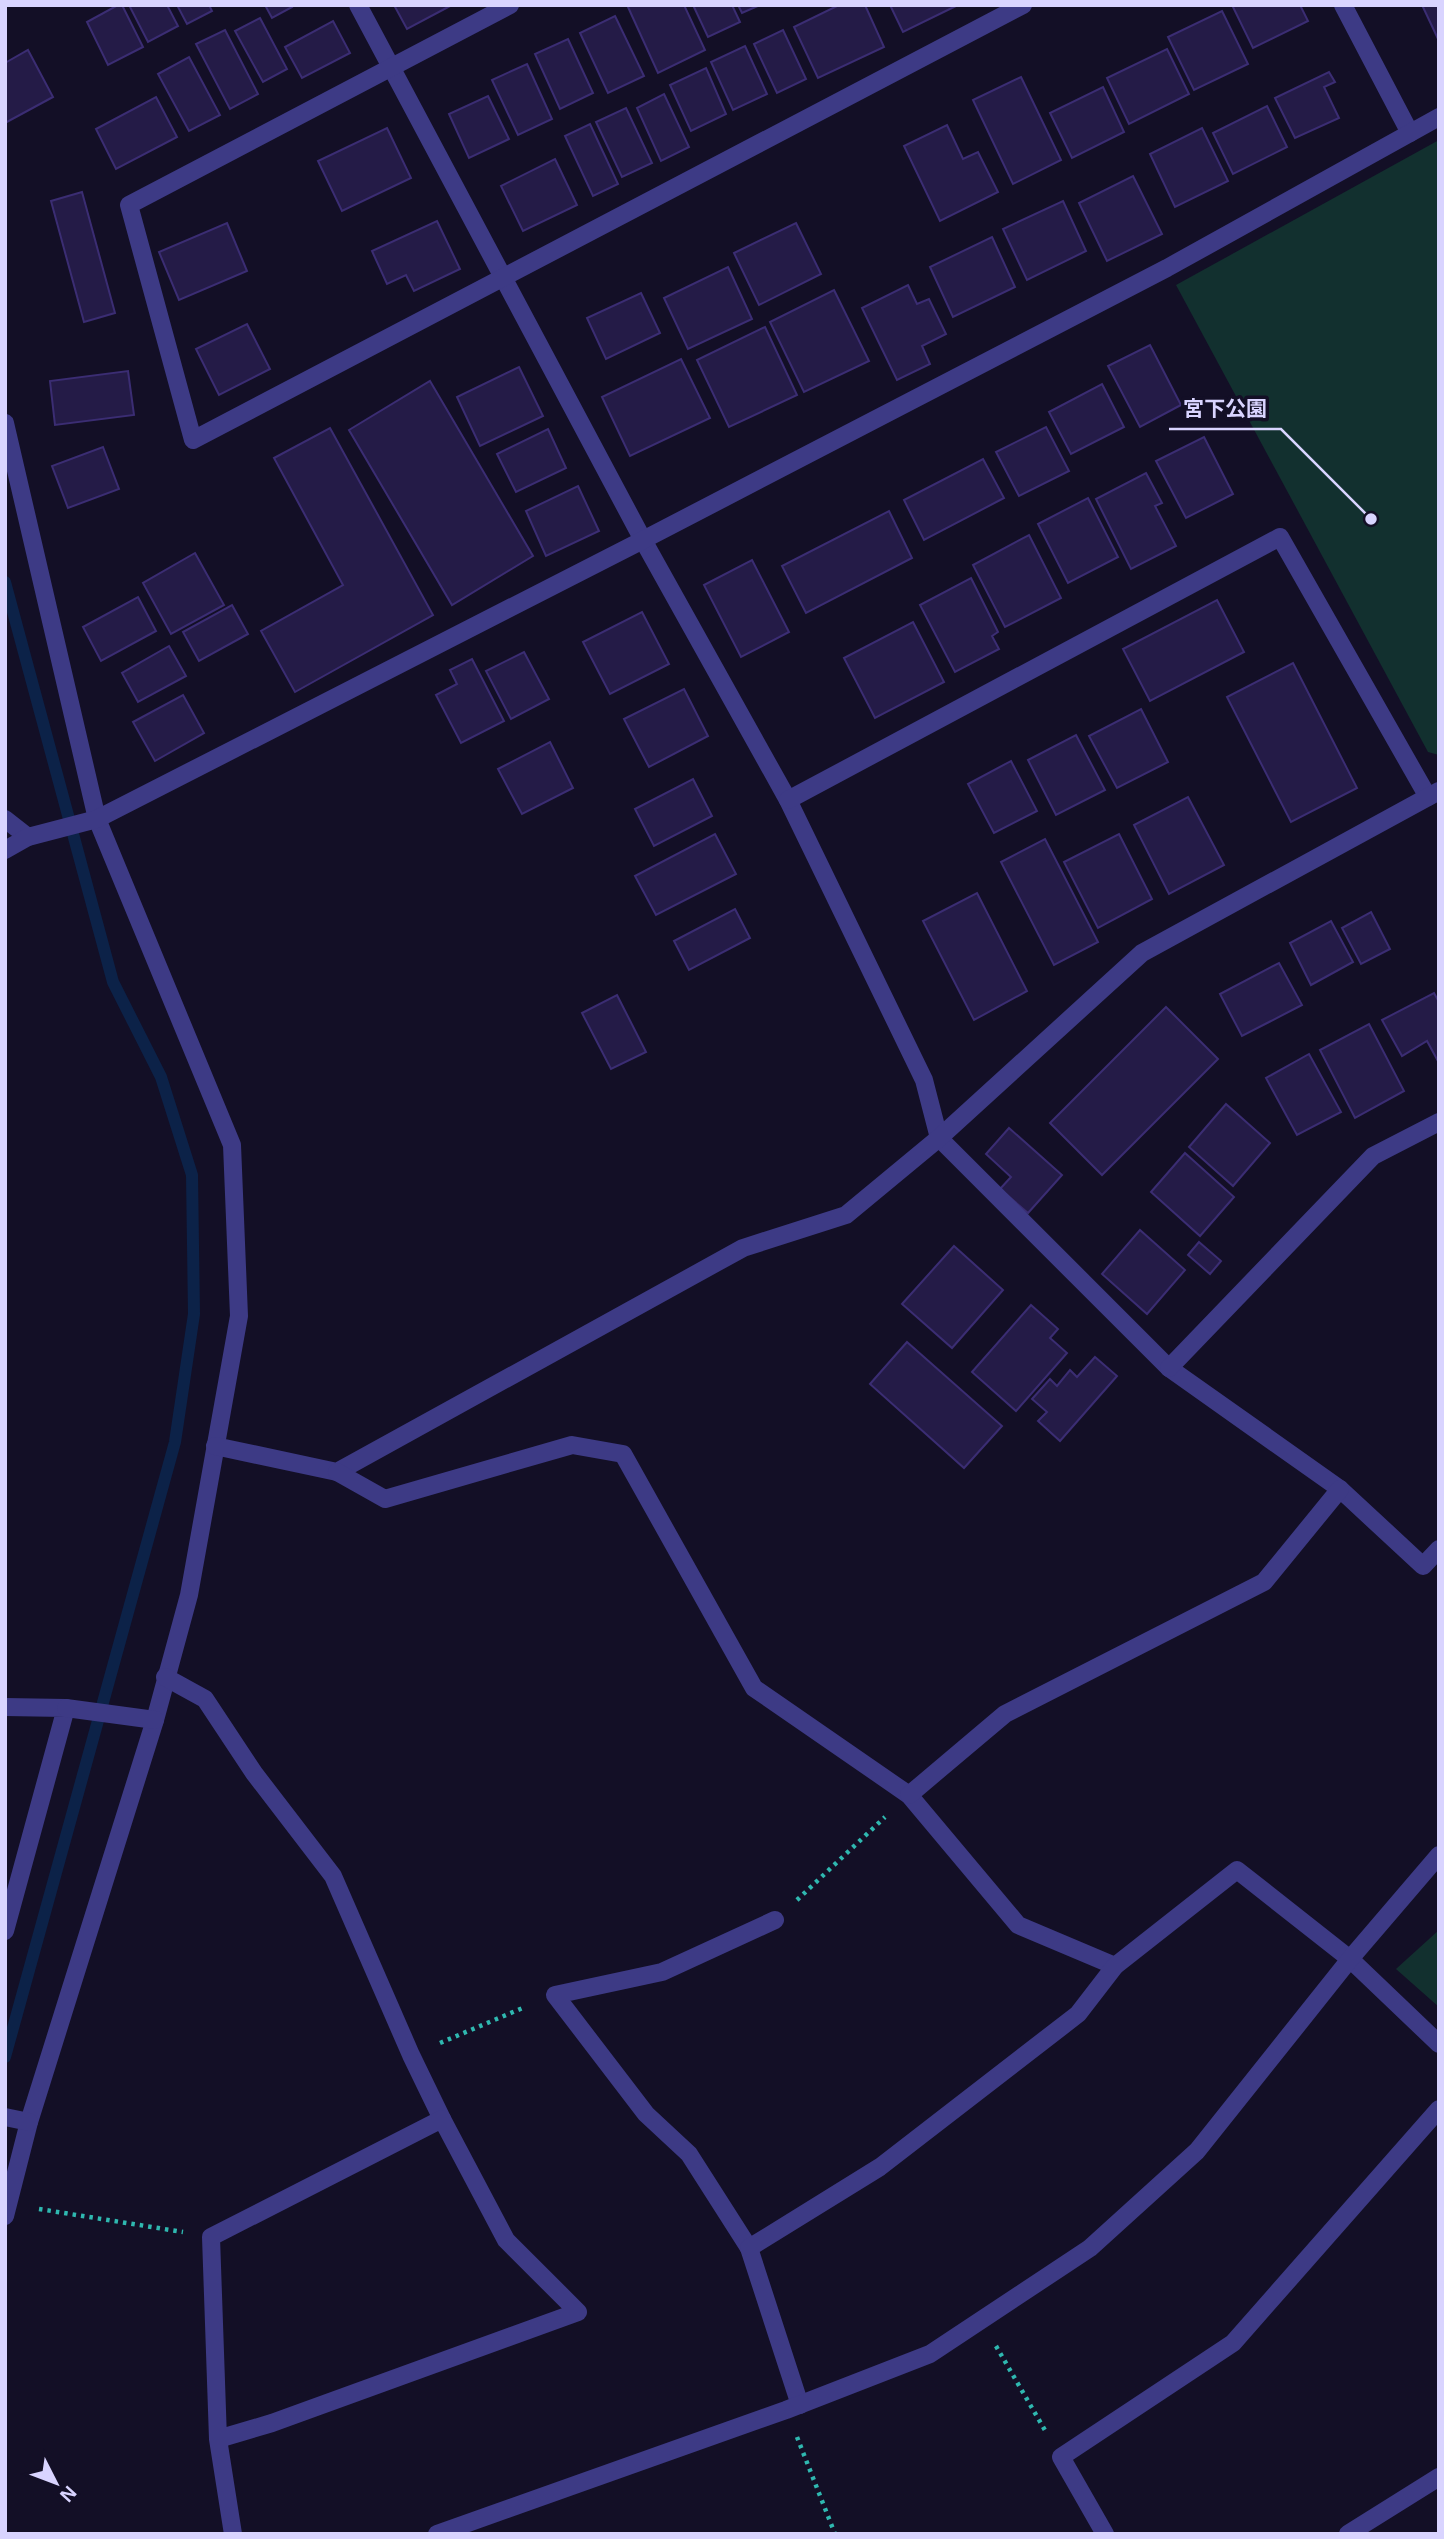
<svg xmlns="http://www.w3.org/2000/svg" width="1444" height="2539" viewBox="0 0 1444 2539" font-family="Arial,'Noto Sans JP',sans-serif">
<rect width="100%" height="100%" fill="#130f26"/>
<g fill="#12302f">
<polygon points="1439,140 1439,755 1428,752 1176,285"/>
<polygon points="1439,1930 1439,2007 1396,1969"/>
</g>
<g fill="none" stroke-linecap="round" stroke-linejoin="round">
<polyline stroke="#0c2248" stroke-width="12" points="5,582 113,982 161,1077 192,1175 194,1314 175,1442 5,2057"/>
</g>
<g fill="#241b47" stroke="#3b2d73" stroke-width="2">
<polygon points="118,5 122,5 143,47 108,65 87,22"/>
<polygon points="129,5 167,5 178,26 148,42"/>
<polygon points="177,5 209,5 212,11 187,24"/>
<polygon points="265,5 291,5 292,7 272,18"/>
<polygon points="394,5 452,5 407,29"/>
<polygon points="631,5 684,5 705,50 658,73 628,7"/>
<polygon points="693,5 732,5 740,22 708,37"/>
<polygon points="738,5 760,5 742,13"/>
<polygon points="839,5 865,5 884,47 818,78 794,27"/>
<polygon points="890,5 958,5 903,32"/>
<polygon points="1232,5 1300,5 1308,21 1253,48"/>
<polygon points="1422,5 1439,5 1439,41"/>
<polygon points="1222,11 1248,64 1194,90 1168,37"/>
<polygon points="615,16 644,76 608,93 580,33"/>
<polygon points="260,18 287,69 263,82 235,31"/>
<polygon points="333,21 350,53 302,78 285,47"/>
<polygon points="225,30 258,94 230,109 196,44"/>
<polygon points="783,30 806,79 777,93 754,44"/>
<polygon points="568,39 593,93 560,109 535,54"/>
<polygon points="745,46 767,94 733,110 711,62"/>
<polygon points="1167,49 1189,94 1129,124 1107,78"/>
<polygon points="28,50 53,97 5,123 5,63"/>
<polygon points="189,57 220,115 189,131 158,74"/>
<polygon points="527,64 552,119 518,135 492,80"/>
<polygon points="706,68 726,114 691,131 670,85"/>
<polygon points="1329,72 1335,82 1324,87 1339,118 1295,138 1275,98"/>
<polygon points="1021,77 1061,160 1013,184 973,100"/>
<polygon points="1103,87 1124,132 1072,158 1050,113"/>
<polygon points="664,94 689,147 661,161 637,108"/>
<polygon points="488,96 509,139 469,158 449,114"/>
<polygon points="156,97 177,137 116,169 96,129"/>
<polygon points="1267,106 1287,147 1233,174 1213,133"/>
<polygon points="626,108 652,163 622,177 596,122"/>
<polygon points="590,124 618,184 593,196 565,136"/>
<polygon points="947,125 963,159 978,152 998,192 940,221 904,146"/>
<polygon points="387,128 411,178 342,211 318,161"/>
<polygon points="1202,128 1228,181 1175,207 1150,154"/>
<polygon points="555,159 577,205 523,231 501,186"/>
<polygon points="1133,176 1162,234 1107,261 1079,203"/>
<polygon points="82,192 115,313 84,322 51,201"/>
<polygon points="1063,201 1086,251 1027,280 1003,229"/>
<polygon points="437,221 460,269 414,291 406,275 387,284 372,251"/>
<polygon points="227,223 247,271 179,300 159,252"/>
<polygon points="796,223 821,274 759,305 734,253"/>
<polygon points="992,237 1015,287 953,317 930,267"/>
<polygon points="728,267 752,319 688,349 664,298"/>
<polygon points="908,285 917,304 929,299 946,334 922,346 930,364 897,380 862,308"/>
<polygon points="834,290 869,361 804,392 770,322"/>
<polygon points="641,293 660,333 606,359 587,318"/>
<polygon points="247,324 270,369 219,395 196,349"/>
<polygon points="765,327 797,395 729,427 697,360"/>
<polygon points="1150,345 1181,405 1140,427 1108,366"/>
<polygon points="681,359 710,418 630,456 602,397"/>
<polygon points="519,367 543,416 480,446 457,397"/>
<polygon points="128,371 134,415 55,425 50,381"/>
<polygon points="430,381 533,556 452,605 349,430"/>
<polygon points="1102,384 1124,427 1071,454 1049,412"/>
<polygon points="1046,427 1069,471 1019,496 996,452"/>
<polygon points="330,428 433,615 295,692 261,631 343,585 274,458"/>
<polygon points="548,429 566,468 516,492 497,454"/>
<polygon points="1204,437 1233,494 1186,518 1156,461"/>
<polygon points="103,447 119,489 68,508 52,466"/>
<polygon points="983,459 1004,498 924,540 904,500"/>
<polygon points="1146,473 1162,503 1155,506 1176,546 1131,569 1096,499"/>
<polygon points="578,486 599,531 546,556 526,511"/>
<polygon points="1088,498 1118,557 1068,583 1038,524"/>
<polygon points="889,511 912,558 806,613 782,566"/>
<polygon points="1029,535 1061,598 1005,627 973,565"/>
<polygon points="195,553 224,605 171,634 143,583"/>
<polygon points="752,560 789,632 741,657 704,585"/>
<polygon points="971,578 998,632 992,636 999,649 955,672 920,605"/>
<polygon points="138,597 156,631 101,661 83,627"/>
<polygon points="1217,600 1244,652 1150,701 1123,649"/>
<polygon points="232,605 248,634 199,661 183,632"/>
<polygon points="642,612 669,664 610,694 583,642"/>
<polygon points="913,622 944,682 875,718 844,658"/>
<polygon points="169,646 186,676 138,702 122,673"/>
<polygon points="524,652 549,699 511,719 486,671"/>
<polygon points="472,659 504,721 461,743 436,695 457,684 450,670"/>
<polygon points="1293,663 1357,788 1291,822 1227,697"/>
<polygon points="684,689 708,736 649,767 624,719"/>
<polygon points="183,695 204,733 155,761 133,722"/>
<polygon points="1141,709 1168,762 1117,788 1089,736"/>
<polygon points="1076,735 1105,790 1056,815 1028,760"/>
<polygon points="550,742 573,788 522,814 498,769"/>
<polygon points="1011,761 1037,811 994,833 968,784"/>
<polygon points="693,779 712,816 654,846 635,809"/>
<polygon points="1188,797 1224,865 1169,894 1134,825"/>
<polygon points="715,834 736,874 656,915 635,876"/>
<polygon points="1119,834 1152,899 1098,928 1064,862"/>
<polygon points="1045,839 1098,942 1054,965 1001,862"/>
<polygon points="977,893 1027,991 974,1020 923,921"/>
<polygon points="735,909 750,938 689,970 674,941"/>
<polygon points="1371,912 1390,949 1361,964 1342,928"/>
<polygon points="1331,921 1353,962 1311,985 1290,943"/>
<polygon points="1279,963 1302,1005 1242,1036 1220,994"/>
<polygon points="1434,993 1439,1002 1439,1063 1427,1041 1402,1056 1382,1020"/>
<polygon points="617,995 646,1052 611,1069 582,1013"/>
<polygon points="1166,1007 1218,1059 1102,1175 1050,1123"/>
<polygon points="1369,1024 1404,1091 1355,1118 1320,1050"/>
<polygon points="1309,1054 1341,1112 1297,1135 1266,1078"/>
<polygon points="1226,1104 1270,1143 1233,1186 1189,1147"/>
<polygon points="1009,1128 1062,1175 1028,1213 1000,1189 1011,1177 986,1154"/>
<polygon points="1185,1153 1234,1197 1200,1236 1151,1192"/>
<polygon points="1140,1230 1185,1270 1147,1314 1102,1274"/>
<polygon points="1199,1242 1221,1261 1210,1274 1188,1255"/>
<polygon points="954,1246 1003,1290 952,1348 902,1304"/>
<polygon points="1031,1305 1058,1329 1050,1338 1067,1353 1016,1411 972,1372"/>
<polygon points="907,1342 1002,1426 964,1468 870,1384"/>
<polygon points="1095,1357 1117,1376 1060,1441 1038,1421 1047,1412 1032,1399 1050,1379 1057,1386 1070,1370 1077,1377"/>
</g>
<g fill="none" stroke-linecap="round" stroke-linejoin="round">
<g stroke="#2fb8b0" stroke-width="4.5" stroke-dasharray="3.5 5" stroke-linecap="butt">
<polyline points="797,1900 885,1817"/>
<polyline points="440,2043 525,2007"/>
<polyline points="39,2209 183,2232"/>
<polyline points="996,2346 1046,2432"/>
<polyline points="797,2437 835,2534"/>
</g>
<g stroke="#3d3a85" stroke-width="18">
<polyline points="358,5 643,540 788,800 924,1080 939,1138 1169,1368 1340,1489 1423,1566 1439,1549"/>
<polyline points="510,5 129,205 193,440 1023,5"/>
<polyline points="1343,5 1410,133"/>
<polyline points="5,423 97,819 232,1145 239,1316 189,1595 155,1720 29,2122 5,2216"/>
<polyline points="788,800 1280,537 1428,797"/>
<polyline points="5,819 28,837"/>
<polyline points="5,850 28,837 97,819 643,540 1167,268 1439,117"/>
<polyline points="1169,1368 1373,1156 1439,1122"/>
<polyline points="215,1446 337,1472 743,1248 846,1215 939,1138 1142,953 1439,791"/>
<polyline points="337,1472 385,1499 572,1445 623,1454 754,1688 909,1795 1018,1925 1115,1966"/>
<polyline points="165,1677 205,1699 254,1773 333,1876 411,2055 442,2119"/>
<polyline points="5,1707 66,1708 5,1931"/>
<polyline points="66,1708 155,1720"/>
<polyline points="909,1795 1005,1714 1264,1582 1340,1489"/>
<polyline points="5,2117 29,2122"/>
<polyline points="749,2248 689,2154 646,2114 555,1995 662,1972 775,1920"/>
<polyline points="800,2405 749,2248 880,2167 1078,2014 1115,1966 1237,1870 1350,1959 1439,2044"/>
<polyline points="218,2439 272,2423 578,2312 506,2240 442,2119 211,2237 218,2439 233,2534"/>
<polyline points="437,2534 786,2410 930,2354 1090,2248 1197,2151 1350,1959 1439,1855"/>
<polyline points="1105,2534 1061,2457 1233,2343 1439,2109"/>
<polyline points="1348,2534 1439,2477"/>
</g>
</g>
<path fill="none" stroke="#d9d4ff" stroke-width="2.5" d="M1371 519L1281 429H1169"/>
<circle fill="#d9d4ff" stroke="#130f26" stroke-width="2.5" cx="1371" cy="519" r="7"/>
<g font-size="21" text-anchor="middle" font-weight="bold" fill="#d9d4ff" stroke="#130f26" stroke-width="7" stroke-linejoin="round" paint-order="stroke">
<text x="1225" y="416">宮下公園</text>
</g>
<rect width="1444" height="2539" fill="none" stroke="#d9d4ff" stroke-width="14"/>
<g transform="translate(56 2483) rotate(132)" stroke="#130f26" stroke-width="5" paint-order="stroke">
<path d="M0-5L12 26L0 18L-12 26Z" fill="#d9d4ff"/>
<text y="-10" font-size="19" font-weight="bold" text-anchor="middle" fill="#d9d4ff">N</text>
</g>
</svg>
